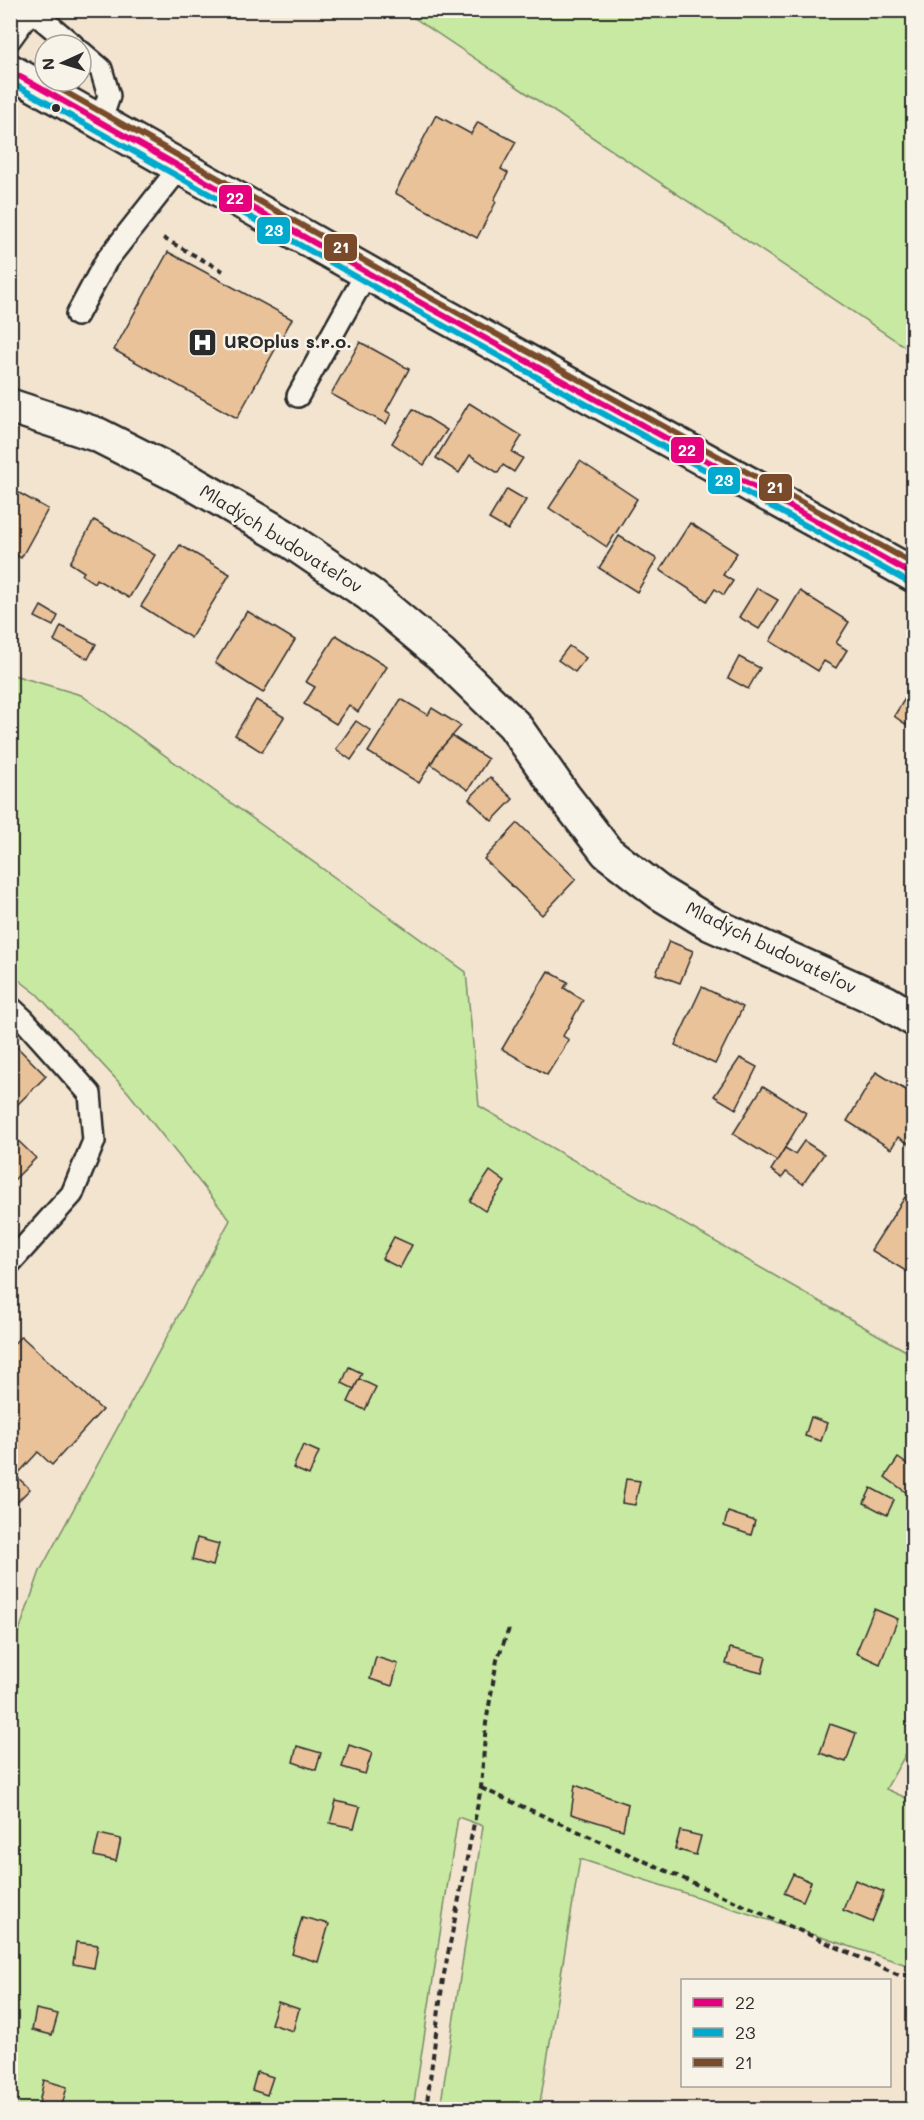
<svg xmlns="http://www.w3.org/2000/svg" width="924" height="2120" viewBox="0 0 924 2120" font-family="Mali,sans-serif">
<rect width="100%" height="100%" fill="#f3e4d0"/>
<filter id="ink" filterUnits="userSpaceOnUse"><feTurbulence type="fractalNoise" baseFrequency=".0167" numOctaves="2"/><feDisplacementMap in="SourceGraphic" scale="12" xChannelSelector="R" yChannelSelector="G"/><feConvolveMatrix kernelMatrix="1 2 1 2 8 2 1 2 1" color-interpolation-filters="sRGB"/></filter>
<g filter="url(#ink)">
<g fill="#c7e9a2" stroke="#798a66" stroke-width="1.5">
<polygon points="404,11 913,11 913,352"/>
<polygon points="10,674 81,695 466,972 479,1106 913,1355 913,1741 886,1789 913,1801 913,1967 580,1859 539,2109 440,2109 483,1826 458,1817 413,2109 11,2109 10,1704 18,1678 18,1634 40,1571 230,1220 127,1091 37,994 11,974"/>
</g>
<g fill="#e9c299" stroke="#2b2b2b" stroke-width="1.5">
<polygon points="436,115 471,134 478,122 516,142 501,169 508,173 494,200 496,202 477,238 395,193"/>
<polygon points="10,200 16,203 10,213"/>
<polygon points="168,252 292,319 237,418 114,350"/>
<polygon points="360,342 409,369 386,411 391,414 386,424 331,394"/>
<polygon points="469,403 522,436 512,452 523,458 514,472 503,465 498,473 470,455 459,473 436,458"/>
<polygon points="413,409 447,430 424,465 392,443"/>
<polygon points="580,461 637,499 607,547 549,508"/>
<polygon points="10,488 48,509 21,558 10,552"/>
<polygon points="507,489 526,500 508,530 489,519"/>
<polygon points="94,520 155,555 129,598 96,579 94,583 82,575 84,572 70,563"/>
<polygon points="690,523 737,553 723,575 733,581 724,595 715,589 707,601 660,570"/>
<polygon points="619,536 657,559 637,592 599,568"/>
<polygon points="180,545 230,574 191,638 141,606"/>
<polygon points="757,588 778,600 759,629 739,617"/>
<polygon points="800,591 849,622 836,643 847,650 836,668 824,661 818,671 770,641"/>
<polygon points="41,606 58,616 53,626 35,617"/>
<polygon points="247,611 295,640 263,693 215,663"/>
<polygon points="61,626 96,644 88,659 54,641"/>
<polygon points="336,635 387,667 358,712 349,705 336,724 304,704 315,687 306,682"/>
<polygon points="569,646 586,658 575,672 558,660"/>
<polygon points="739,657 760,668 748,689 728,678"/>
<polygon points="914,684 914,730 894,716"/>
<polygon points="401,699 428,715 432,708 461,726 438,752 419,783 368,752"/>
<polygon points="256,700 284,717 262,752 235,735"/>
<polygon points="356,721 371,731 351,760 336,749"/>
<polygon points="452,736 488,759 468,790 431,764 438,752"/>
<polygon points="490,777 513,799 492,821 469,799"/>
<polygon points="518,823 576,879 542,915 484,859"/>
<polygon points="669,941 693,951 680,983 656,974"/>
<polygon points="548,971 568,982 564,988 583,1000 563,1036 569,1040 547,1075 502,1049"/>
<polygon points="702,987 743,1007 715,1064 675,1045"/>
<polygon points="10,1040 46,1076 10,1112"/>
<polygon points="740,1058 757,1067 736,1109 714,1096"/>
<polygon points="876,1072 914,1095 914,1147 898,1137 891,1149 847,1121"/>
<polygon points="763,1086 806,1113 777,1161 733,1134"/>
<polygon points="10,1133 36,1158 10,1184"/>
<polygon points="804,1141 824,1154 803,1184 786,1172 782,1178 771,1170 785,1148 795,1154"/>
<polygon points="490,1171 505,1182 485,1211 470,1201"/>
<polygon points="905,1197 914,1203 914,1276 871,1250"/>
<polygon points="394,1237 412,1245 400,1268 382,1259"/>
<polygon points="21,1336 102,1410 52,1465 38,1452 16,1476 30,1489 10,1509 10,1348"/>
<polygon points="349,1367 362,1373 354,1389 342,1383"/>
<polygon points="359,1379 376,1387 365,1410 348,1402"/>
<polygon points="811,1417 827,1423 821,1441 805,1436"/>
<polygon points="303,1445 319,1452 309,1475 293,1468"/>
<polygon points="898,1458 914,1469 914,1498 885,1477"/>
<polygon points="626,1479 640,1481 635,1505 622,1503"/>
<polygon points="871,1488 894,1500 887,1515 864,1503"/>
<polygon points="728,1512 755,1521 751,1535 724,1526"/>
<polygon points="197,1538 219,1544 213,1566 192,1560"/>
<polygon points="874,1609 898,1619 880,1664 856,1653"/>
<polygon points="730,1648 766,1657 762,1673 726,1664"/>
<polygon points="376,1657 398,1664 392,1686 370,1679"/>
<polygon points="830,1724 856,1733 846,1762 820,1753"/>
<polygon points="349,1745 372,1753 365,1774 342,1767"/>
<polygon points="297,1746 321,1753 316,1770 293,1762"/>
<polygon points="575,1785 628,1804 623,1830 571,1814"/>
<polygon points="336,1801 360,1807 354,1828 330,1823"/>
<polygon points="680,1831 701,1836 696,1855 675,1849"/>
<polygon points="99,1834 121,1839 116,1861 94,1856"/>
<polygon points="793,1874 811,1882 803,1901 784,1893"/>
<polygon points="855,1880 884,1892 872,1922 843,1910"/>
<polygon points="302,1917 329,1924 318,1962 292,1954"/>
<polygon points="76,1942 98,1945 94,1968 73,1964"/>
<polygon points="278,2002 299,2009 293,2031 271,2024"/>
<polygon points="36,2009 58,2014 52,2035 32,2030"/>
<polygon points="257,2072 273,2077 267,2095 252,2090"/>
<polygon points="44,2080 67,2087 61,2109 39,2103"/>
</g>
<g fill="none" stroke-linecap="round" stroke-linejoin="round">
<defs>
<g id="lane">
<polyline points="31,10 73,45"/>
<polyline points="10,39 31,10"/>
<polyline points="81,52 101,69 109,96 100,122"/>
<polyline points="77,315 106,261 180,167"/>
<polyline points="298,396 367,272"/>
<polyline points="10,1007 24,1020 90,1094 94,1141 72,1194 10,1263"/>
</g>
<polyline id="street" points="10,406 98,435 189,481 282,535 369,594 442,655 514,725 563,795 607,852 660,893 711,924 885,1002 914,1019"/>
<polyline id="secondary" points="10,71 423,304 914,575"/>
</defs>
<use href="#lane" stroke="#2b2b2b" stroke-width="26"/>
<use href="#street" stroke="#2b2b2b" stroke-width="38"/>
<use href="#secondary" stroke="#2b2b2b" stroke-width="38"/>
<g stroke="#2b2b2b" stroke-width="4" stroke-dasharray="6 4.5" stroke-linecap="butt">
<polyline points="163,238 223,271"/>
<polyline points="481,1788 899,1975 914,1975"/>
<polyline points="426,2110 443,1979 481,1788 486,1723 497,1660 509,1629"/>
</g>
<use href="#lane" stroke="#f7f3e8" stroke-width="21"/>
<use href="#street" stroke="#f7f3e8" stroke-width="33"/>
<use href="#secondary" stroke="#f7f3e8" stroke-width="33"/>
<defs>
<polyline id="bus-1" points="10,71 423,304 914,575"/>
<polyline id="bus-2" points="10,82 419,312 910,583"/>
<polyline id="bus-3" points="46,81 427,296 914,564"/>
</defs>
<use href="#bus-1" stroke="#f7f3e8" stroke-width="10"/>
<use href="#bus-2" stroke="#f7f3e8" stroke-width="10"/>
<use href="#bus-3" stroke="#f7f3e8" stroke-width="10"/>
<use href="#bus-1" stroke="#e5007d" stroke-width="6"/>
<use href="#bus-2" stroke="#00a9ce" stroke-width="6"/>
<use href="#bus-3" stroke="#7a4b2a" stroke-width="6"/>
</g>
</g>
<defs>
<symbol id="hospital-square" viewBox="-11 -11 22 22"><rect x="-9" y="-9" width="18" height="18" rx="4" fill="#2b2b2b" stroke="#f7f3e8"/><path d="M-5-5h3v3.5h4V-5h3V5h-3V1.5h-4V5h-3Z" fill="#fff"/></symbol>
</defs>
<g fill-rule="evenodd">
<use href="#hospital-square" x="186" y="326" width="33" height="33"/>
</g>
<circle fill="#2b2b2b" stroke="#f7f3e8" stroke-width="2" cx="56" cy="108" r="5"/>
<g text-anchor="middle" stroke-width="5" stroke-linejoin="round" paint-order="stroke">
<g font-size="18" font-weight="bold" fill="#2b2b2b" stroke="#f7f3e8" text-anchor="start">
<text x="224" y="348">UROplus s.r.o.</text>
</g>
<g font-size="18" fill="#2b2b2b" stroke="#f7f3e8">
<text transform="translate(281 539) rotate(32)" y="6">Mladých budovateľov</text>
<text transform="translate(771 948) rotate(26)" y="6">Mladých budovateľov</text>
</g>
</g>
<g stroke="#f7f3e8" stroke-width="2">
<rect x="218" y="184" width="35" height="29" rx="6" fill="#e5007d"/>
<rect x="256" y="216" width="35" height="29" rx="6" fill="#00a9ce"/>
<rect x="323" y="233" width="35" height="29" rx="6" fill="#7a4b2a"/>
<rect x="670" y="436" width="35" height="28" rx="6" fill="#e5007d"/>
<rect x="707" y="466" width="34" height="29" rx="6" fill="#00a9ce"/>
<rect x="758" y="473" width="35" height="29" rx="6" fill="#7a4b2a"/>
</g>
<g font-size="16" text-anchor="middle" font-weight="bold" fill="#fff">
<text x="235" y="204">22</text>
<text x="274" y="236">23</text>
<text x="341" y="253">21</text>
<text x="687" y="456">22</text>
<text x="724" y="486">23</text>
<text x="775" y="493">21</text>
</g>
<rect width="924" height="2120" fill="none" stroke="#f7f3e8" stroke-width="36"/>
<rect x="18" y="18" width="888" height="2084" fill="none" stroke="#2b2b2b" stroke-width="2" filter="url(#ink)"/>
<rect x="681" y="1979" width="210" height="108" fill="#f7f3e8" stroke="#a5a39c" stroke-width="1.5"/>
<rect x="693" y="1998" width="30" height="9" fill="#e5007d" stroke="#a5a39c" stroke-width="1.5"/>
<text x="735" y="2009" font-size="18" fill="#2b2b2b">22</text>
<rect x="693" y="2028" width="30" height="9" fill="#00a9ce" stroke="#a5a39c" stroke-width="1.5"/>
<text x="735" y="2039" font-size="18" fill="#2b2b2b">23</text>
<rect x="693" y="2058" width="30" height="9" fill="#7a4b2a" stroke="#a5a39c" stroke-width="1.5"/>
<text x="735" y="2069" font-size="18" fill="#2b2b2b">21</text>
<g transform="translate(63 63) rotate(266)"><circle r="28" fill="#f7f3e8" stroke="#a5a39c" stroke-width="1.5"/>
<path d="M0-4.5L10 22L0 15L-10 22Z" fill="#2b2b2b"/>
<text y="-9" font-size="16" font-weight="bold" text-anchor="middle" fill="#2b2b2b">N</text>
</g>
</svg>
